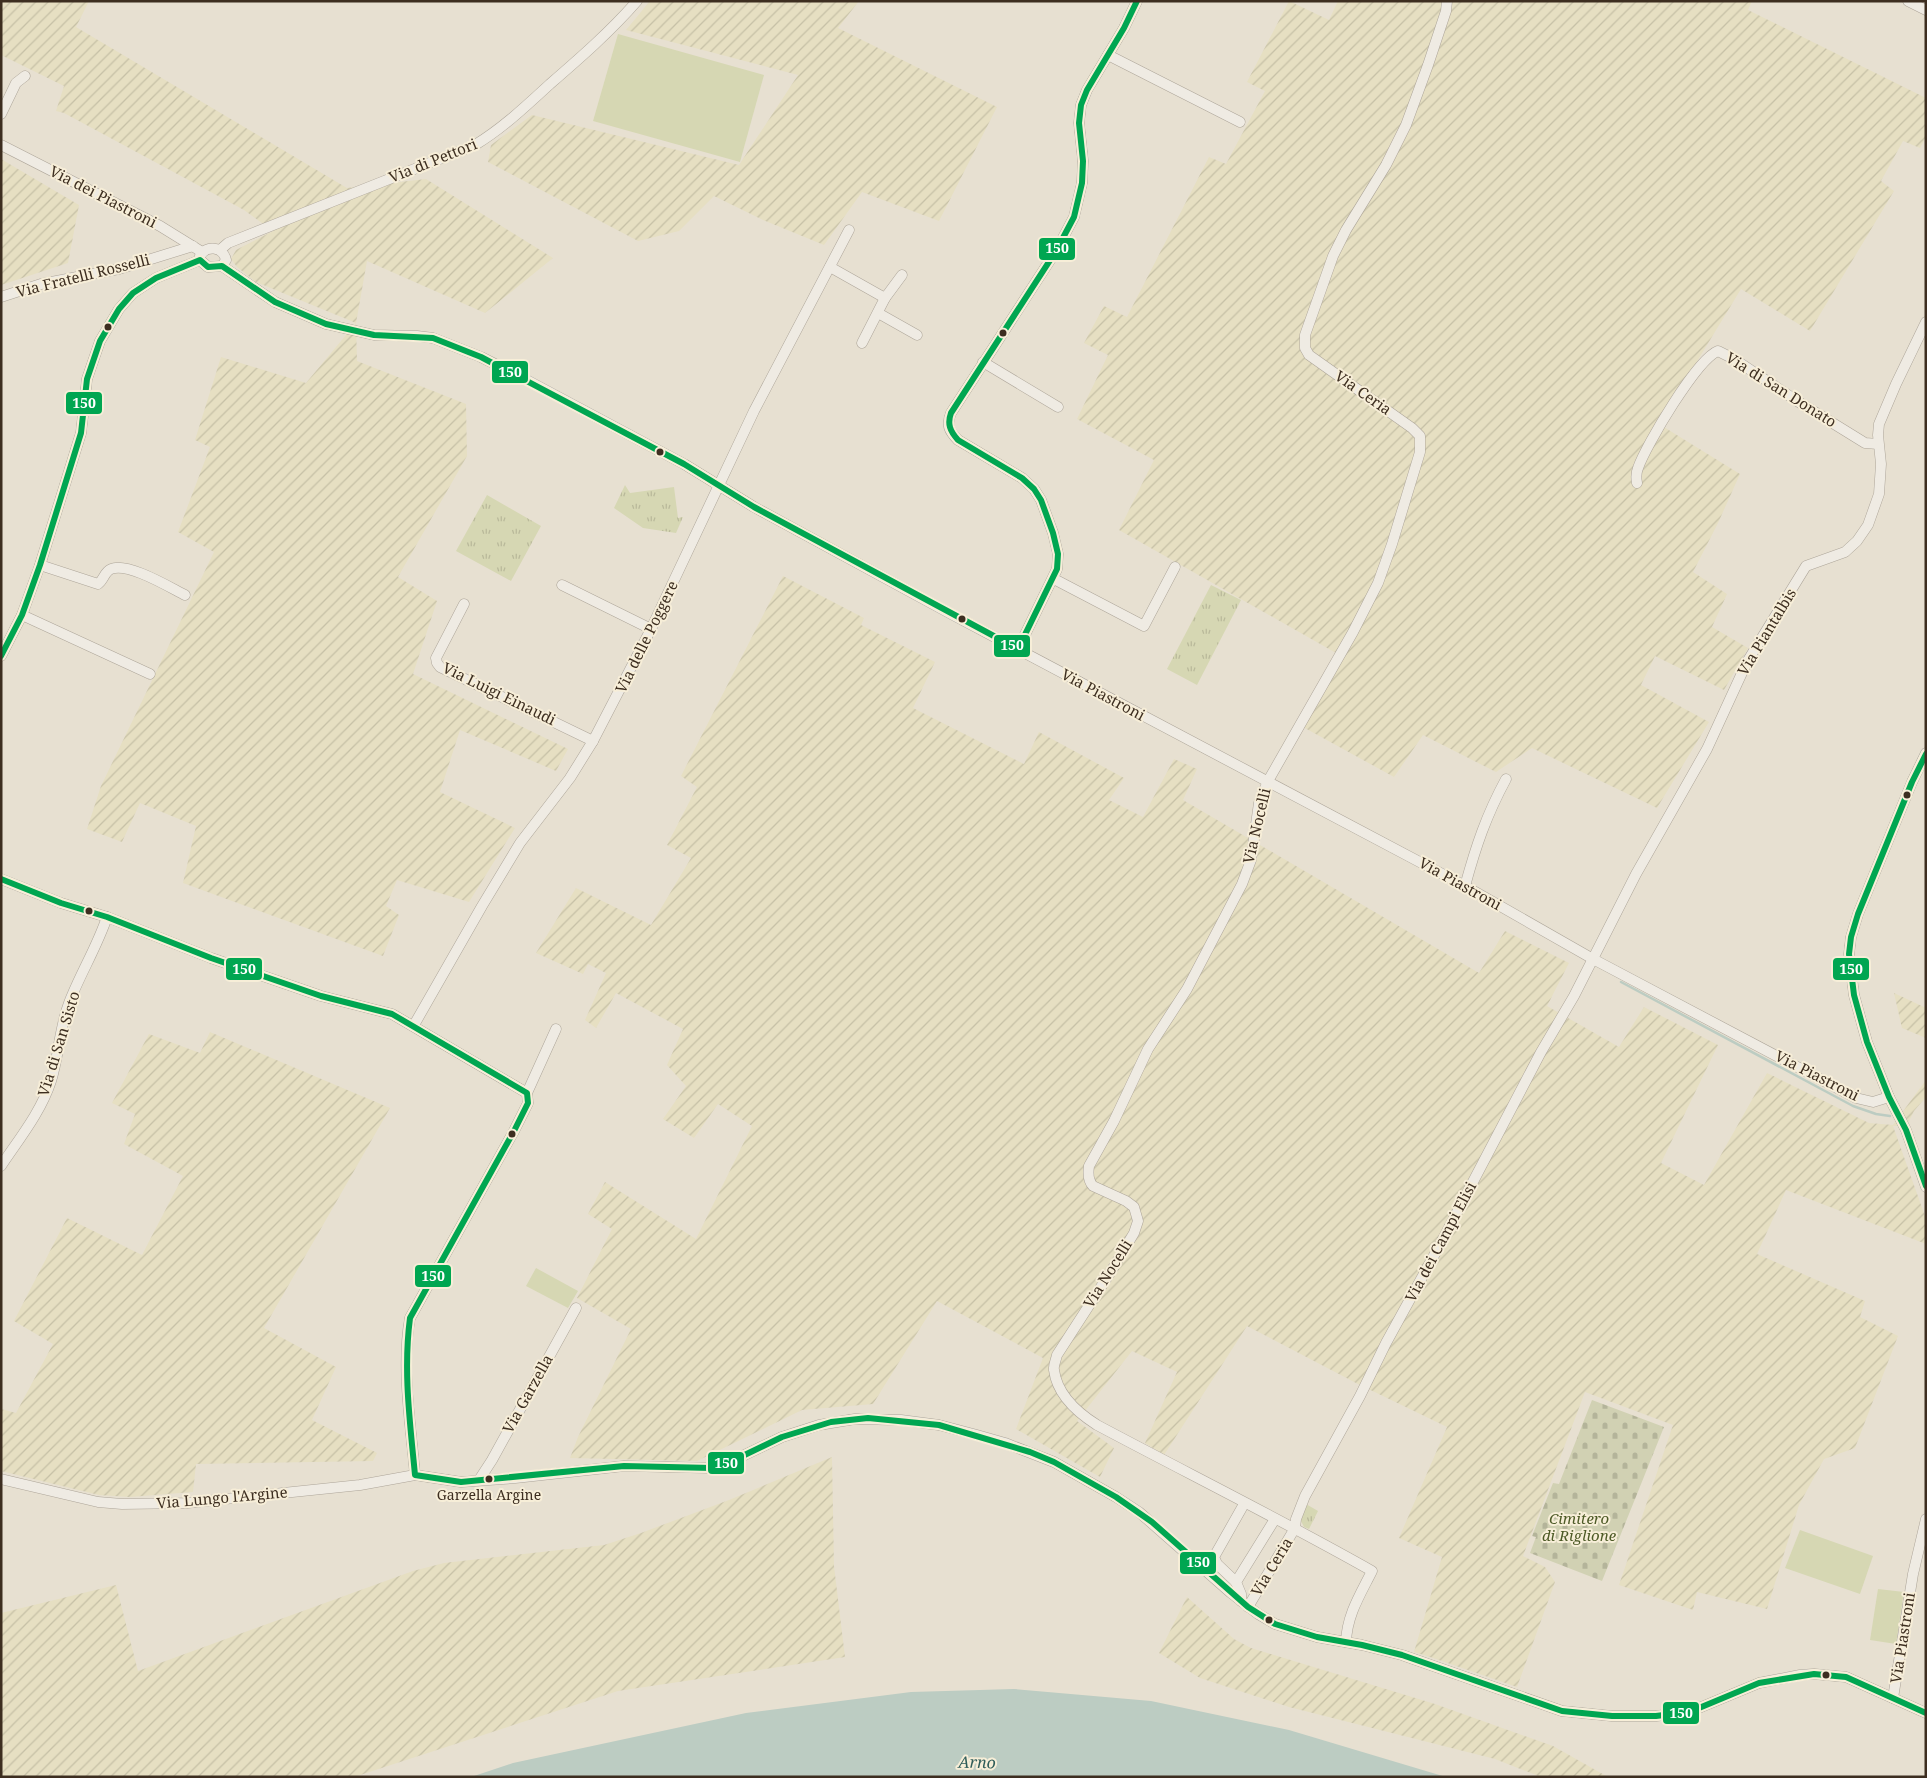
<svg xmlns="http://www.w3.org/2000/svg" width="1927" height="1778" viewBox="0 0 1927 1778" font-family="'Noto Serif',serif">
<defs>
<pattern id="farmland-furrows" width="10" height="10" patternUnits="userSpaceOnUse" patternTransform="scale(1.25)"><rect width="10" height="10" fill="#e6dfc2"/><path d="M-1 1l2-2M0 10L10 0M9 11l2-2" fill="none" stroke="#c6c0a6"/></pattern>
<pattern id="grass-tufts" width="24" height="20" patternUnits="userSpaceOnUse" patternTransform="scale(1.25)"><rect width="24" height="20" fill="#d6d7b3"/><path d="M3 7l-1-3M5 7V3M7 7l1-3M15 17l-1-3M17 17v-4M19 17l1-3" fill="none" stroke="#b9b99a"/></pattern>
<pattern id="cemetery-stones" width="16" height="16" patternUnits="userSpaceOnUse" patternTransform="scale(1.25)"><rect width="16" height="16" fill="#d1d1b3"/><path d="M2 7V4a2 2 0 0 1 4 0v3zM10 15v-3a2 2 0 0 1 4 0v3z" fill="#b4b49a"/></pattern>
</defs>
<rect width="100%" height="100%" fill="#e7e0d1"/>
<g fill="url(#farmland-furrows)">
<polygon points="1,1 89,1 76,27 347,188 426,179 553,258 485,313 367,261 356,323 357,361 466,404 467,456 398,577 437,601 413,674 568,749 556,771 460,730 440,792 515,828 469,902 397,880 386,906 399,915 383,956 183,883 196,826 140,803 122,842 87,829 101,786 214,552 178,532 210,447 195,440 221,357 306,383 356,323 256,282 237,267 231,259 236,250 273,231 244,210 64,113 56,111 64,86 1,55"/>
<polygon points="650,1 859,1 838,28 997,107 939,221 862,192 824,245 763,220 714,196 679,231 638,241 488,162 491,145 532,115 739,165 798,75 626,30"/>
<polygon points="1289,1 1329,20 1338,1 1752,1 1748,10 1926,98 1926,137 1920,148 1903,141 1881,181 1894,191 1810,331 1741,289 1659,424 1740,474 1718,523 1693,572 1727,594 1712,627 1748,648 1724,690 1655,656 1641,685 1709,722 1657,808 1532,748 1496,772 1423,735 1394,777 1303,727 1343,657 1119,530 1154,460 1077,419 1108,355 1084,343 1104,306 1127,317 1209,157 1226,164 1265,91 1247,82"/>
<polygon points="1,159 79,205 68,263 1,285"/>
<polygon points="783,576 864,618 861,625 935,662 913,708 1024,764 1039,732 1124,778 1109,800 1143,817 1174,759 1197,769 1183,800 1479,973 1505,931 1569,963 1547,1006 1619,1047 1644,1007 1718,1045 1661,1163 1704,1185 1767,1073 1869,1123 1893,1125 1926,1080 1926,1097 1914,1111 1907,1125 1893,1126 1926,1219 1926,1244 1786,1190 1757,1254 1865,1301 1860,1317 1898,1336 1855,1448 1824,1459 1799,1505 1767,1609 1697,1592 1693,1610 1619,1585 1673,1425 1585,1392 1523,1556 1545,1567 1555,1582 1517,1687 1433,1658 1414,1652 1442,1557 1399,1538 1447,1427 1356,1383 1247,1326 1164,1455 1145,1443 1177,1372 1132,1351 1077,1421 1114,1448 1100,1477 1016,1429 1043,1358 937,1301 873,1404 802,1410 697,1461 570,1458 578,1437 631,1329 577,1298 612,1229 588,1214 605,1182 696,1239 752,1126 718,1104 694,1138 663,1119 686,1086 667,1065 683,1029 616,993 596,1028 585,1020 606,973 588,964 583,974 536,953 576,888 651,925 691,858 667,845 697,787 681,776"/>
<polygon points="1894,993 1924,1007 1926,1005 1926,1038 1902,1028"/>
<polygon points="210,1032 390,1108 264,1328 336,1367 312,1420 377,1453 373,1461 196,1464 193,1492 130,1497 99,1495 1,1471 1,1409 16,1413 53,1344 14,1321 67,1218 142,1255 183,1176 124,1144 135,1114 112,1103 149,1034 200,1053"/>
<polygon points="832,1457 834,1566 845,1657 618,1691 354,1777 1,1777 1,1613 116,1585 138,1671 413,1571 444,1563 604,1545 641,1533 729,1500"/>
<polygon points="1187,1597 1234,1639 1251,1648 1435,1704 1553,1746 1608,1777 1541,1777 1495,1759 1289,1707 1200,1678 1159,1653"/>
</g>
<g fill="url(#grass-tufts)">
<polygon points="625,485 630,493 674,487 678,518 683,517 676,533 643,528 614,508"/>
<polygon points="487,495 541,526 511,581 456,551"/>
<polygon points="1211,585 1241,600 1197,685 1167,669"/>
<polygon points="1306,1504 1318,1511 1309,1529 1304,1527 1301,1521"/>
</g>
<polygon fill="url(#cemetery-stones)" points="1592,1400 1664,1427 1602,1581 1530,1553 1536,1537 1532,1536 1553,1483 1559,1484"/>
<g fill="#d6d7b3">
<polygon points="618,34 764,75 740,162 593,121"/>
<polygon points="536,1268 578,1291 568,1308 526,1286"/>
<polygon points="1800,1530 1873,1556 1860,1594 1785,1568"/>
<polygon points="1878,1589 1904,1592 1896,1644 1870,1640"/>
</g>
<polygon fill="#bcccc2" points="1014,1689 1151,1701 1289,1730 1446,1777 471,1777 513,1763 746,1713 911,1692"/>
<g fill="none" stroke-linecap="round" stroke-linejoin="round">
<polyline stroke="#bcccc2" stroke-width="2.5" points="1621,982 1853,1106 1876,1114 1890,1116"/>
<defs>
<g id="street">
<polyline points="1908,1 1926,10"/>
<polyline points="1108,55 1240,122"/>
<polyline points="1,114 16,83 25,76"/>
<polyline points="1,145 160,226 202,252"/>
<path d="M 220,250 L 228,243 L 475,145 C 503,128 526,106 550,84 C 580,58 611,31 637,1"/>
<path d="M 200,256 C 206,245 223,246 226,260 L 222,266"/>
<polyline points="200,260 208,267 222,266"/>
<polyline points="222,266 275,302 326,324 374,335 417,336 433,338 481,357 521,377 684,464 754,507 953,615 1465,886 1593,959 1856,1098 1873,1102 1889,1097"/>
<polyline points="830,267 885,298"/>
<polyline points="1,297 41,284 119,269 193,246"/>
<polyline points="878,313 917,335"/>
<polyline points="862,343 885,298 902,275"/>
<polyline points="983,362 1058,407"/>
<path d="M 1637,483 C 1636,478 1636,473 1638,468 C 1646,445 1697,359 1718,351 L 1734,359 L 1797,401 L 1865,443 L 1878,444"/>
<path d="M 40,565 L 98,584 C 104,580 104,572 111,569 C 128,562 169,587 185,595"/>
<polyline points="1054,579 1144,626 1175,567"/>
<polyline points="562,585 651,629"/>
<polyline points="464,604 436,658 437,663 440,667 593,741"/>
<polyline points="22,615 150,674"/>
<path d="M 1018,649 L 1057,569 L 1058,554 L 1053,533 L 1041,500 L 1034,489 L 1022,478 L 958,440 C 949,431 946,425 951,413 L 1056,251 L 1074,217 L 1082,183 L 1083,161 L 1079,123 L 1081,105 L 1087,90 L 1124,28 L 1137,1"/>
<polyline points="1,656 22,615 40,565 81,433 87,379 100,341 119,309 133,293 156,278 200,260"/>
<polyline points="1926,753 1912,782 1858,914 1851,937 1849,954 1854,995 1867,1042 1889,1097 1906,1130 1926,1187"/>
<path d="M 1,879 L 61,903 L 107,917 L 211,958 L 321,996 L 392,1014 L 527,1093 L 528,1103 L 514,1131 L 410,1318 C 401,1367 411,1426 415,1475"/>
<path d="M 1465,886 C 1476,846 1486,816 1506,779"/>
<polyline points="414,1025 482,906 520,843 570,778 593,741 651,629 754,411 849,230"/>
<polyline points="527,1093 556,1029"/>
<path d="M 1,1166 C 19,1139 41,1112 51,1081 C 59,1056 59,1029 69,1003 C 80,974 97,947 107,917"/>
<polyline points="1,1479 98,1502 122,1504 187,1503 360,1485 415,1475 461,1482 515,1478 624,1466 712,1468 730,1462 782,1437 819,1425 855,1419 901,1420 939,1425 977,1435 1005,1443 1054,1462 1116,1497 1139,1512 1231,1593 1258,1614 1275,1624 1317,1637 1362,1645 1402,1655 1562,1711 1612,1716 1656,1716 1680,1713 1699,1708 1759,1683 1800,1675 1814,1674 1846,1677 1926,1713"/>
<polyline points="479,1480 492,1460 576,1308"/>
<polyline points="1236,1582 1217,1564 1214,1557 1244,1504"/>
<polyline points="1241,1601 1241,1594 1236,1582 1275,1519"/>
<polyline points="1248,1607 1295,1528 1296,1519 1305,1496 1360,1396 1386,1343 1443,1239 1541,1052 1574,996 1636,874 1707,749 1747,662 1806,566 1845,552 1857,541 1868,525 1879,494 1881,464 1878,435 1879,424 1896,384 1926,322"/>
<path d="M 1346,1642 C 1347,1615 1360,1595 1372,1571 C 1282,1520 1189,1474 1097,1425 C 1078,1413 1057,1394 1054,1370 C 1053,1366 1056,1360 1057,1355 L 1110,1273 L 1134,1233 L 1138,1221 L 1134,1207 L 1126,1201 L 1093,1186 C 1088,1181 1088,1173 1089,1166 L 1114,1121 L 1148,1049 L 1187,989 L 1242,884 L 1251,860 L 1259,803 L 1268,781 L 1353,632 L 1378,583 L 1392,544 L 1420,452 L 1420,436 L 1412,428 L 1309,355 L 1305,348 L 1305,335 L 1333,256 L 1346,230 L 1386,165 L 1406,125 L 1428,65 L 1446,11 L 1447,1"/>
<polyline points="1893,1698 1913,1574 1926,1519"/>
</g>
</defs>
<use href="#street" stroke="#ada599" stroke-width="11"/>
<use href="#street" stroke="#efebe3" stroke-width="10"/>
<defs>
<g id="bus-1">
<path d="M 1,656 L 22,615 L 40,565 L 81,433 L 87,379 L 100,341 L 119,309 L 133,293 L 156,278 L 200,260 L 208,267 L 222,266 L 275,302 L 326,324 L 374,335 L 433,338 L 481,357 L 684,464 L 754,507 L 1018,649 L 1057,569 L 1058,554 L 1053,533 L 1041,500 L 1034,489 L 1022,478 L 958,440 C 950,431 947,424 951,413 L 1056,251 L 1074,217 L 1082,183 L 1083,161 L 1079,123 L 1081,105 L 1087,90 L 1124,28 L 1137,1"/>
<polyline points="1926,754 1912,782 1858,914 1851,937 1849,954 1854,995 1867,1042 1889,1097 1906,1130 1926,1186"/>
<path d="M 1,879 L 61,903 L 107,917 L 211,958 L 321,996 L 392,1014 L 527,1093 L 528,1103 L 514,1131 L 410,1318 C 403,1371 410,1422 415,1475 L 461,1482 L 624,1466 L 712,1468 L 730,1462 L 782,1437 L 831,1422 L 868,1418 L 939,1425 L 1030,1452 L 1054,1462 L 1116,1497 L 1152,1522 L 1248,1607 L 1275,1624 L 1317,1637 L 1362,1645 L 1402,1655 L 1562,1711 L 1612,1716 L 1656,1716 L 1680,1713 L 1699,1708 L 1759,1683 L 1814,1674 L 1846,1677 L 1926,1713"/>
</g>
</defs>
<use href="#bus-1" stroke="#f7eed8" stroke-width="10"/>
<use href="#bus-1" stroke="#00a651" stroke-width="6"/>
</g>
<g fill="#3d2e20" stroke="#f7eed8" stroke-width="2">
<circle cx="108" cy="327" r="4.5"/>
<circle cx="1003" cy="333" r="4.5"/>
<circle cx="660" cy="452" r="4.5"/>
<circle cx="962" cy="619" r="4.5"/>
<circle cx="1907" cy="795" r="4.5"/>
<circle cx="89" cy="911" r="4.5"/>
<circle cx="512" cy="1134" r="4.5"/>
<circle cx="489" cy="1479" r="4.5"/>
<circle cx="1269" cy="1620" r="4.5"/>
<circle cx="1826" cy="1675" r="4.5"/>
</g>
<g text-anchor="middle" stroke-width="4" stroke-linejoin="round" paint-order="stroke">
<g font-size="14" fill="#3d2e20" stroke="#f7eed8">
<text x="489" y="1500">Garzella Argine</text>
</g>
<g font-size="15" fill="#3d2e20" stroke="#f7eed8">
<text transform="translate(433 161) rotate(-22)" y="5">Via di Pettori</text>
<text transform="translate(103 197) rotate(27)" y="5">Via dei Piastroni</text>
<text transform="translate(83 276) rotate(-14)" y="5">Via Fratelli Rosselli</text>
<text transform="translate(1781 390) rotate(32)" y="5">Via di San Donato</text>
<text transform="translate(1363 393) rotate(35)" y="5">Via Ceria</text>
<text transform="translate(1767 632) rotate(-59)" y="5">Via Piantalbis</text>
<text transform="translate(647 637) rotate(-64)" y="5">Via delle Poggere</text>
<text transform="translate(499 694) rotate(26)" y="5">Via Luigi Einaudi</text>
<text transform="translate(1103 695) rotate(28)" y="5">Via Piastroni</text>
<text transform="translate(1257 826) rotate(-77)" y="5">Via Nocelli</text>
<text transform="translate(1460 884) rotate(29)" y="5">Via Piastroni</text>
<text transform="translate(59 1044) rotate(-73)" y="5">Via di San Sisto</text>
<text transform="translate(1817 1076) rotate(27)" y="5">Via Piastroni</text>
<text transform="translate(1441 1242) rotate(-62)" y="5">Via dei Campi Elisi</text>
<text transform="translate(1108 1274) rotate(-58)" y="5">Via Nocelli</text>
<text transform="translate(528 1394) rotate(-61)" y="5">Via Garzella</text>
<text transform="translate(222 1498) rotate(-5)" y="5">Via Lungo l'Argine</text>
<text transform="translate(1272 1567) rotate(-59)" y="5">Via Ceria</text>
<text transform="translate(1903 1638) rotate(-81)" y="5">Via Piastroni</text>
</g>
<g font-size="15" font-style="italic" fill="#4d5a26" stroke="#f7eed8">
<text x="1579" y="1524">Cimitero<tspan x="1579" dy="17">di Riglione</tspan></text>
</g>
<g font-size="16" font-style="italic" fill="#2f5d5a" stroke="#f7eed8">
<text transform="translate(977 1762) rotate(1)" y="6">Arno</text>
</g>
</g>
<g stroke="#f7eed8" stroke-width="2">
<rect x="1038" y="237" width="38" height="24" rx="5" fill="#00a651"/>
<rect x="491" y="360" width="38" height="24" rx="5" fill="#00a651"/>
<rect x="65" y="391" width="38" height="24" rx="5" fill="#00a651"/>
<rect x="993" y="634" width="38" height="24" rx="5" fill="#00a651"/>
<rect x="1832" y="957" width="38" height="24" rx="5" fill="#00a651"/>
<rect x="225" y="957" width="38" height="24" rx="5" fill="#00a651"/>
<rect x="414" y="1264" width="38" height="24" rx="5" fill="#00a651"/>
<rect x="707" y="1451" width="38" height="24" rx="5" fill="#00a651"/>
<rect x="1179" y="1551" width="38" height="24" rx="5" fill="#00a651"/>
<rect x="1662" y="1701" width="38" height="24" rx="5" fill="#00a651"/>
</g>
<g font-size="14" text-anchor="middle" font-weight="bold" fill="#fff">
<text x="1057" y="253">150</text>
<text x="510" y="377">150</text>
<text x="84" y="408">150</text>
<text x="1012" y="650">150</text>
<text x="1851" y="974">150</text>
<text x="244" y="974">150</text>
<text x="433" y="1281">150</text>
<text x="726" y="1468">150</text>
<text x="1198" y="1567">150</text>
<text x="1681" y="1718">150</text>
</g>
<rect width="1927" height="1778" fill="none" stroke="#3d2e20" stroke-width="5"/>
</svg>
